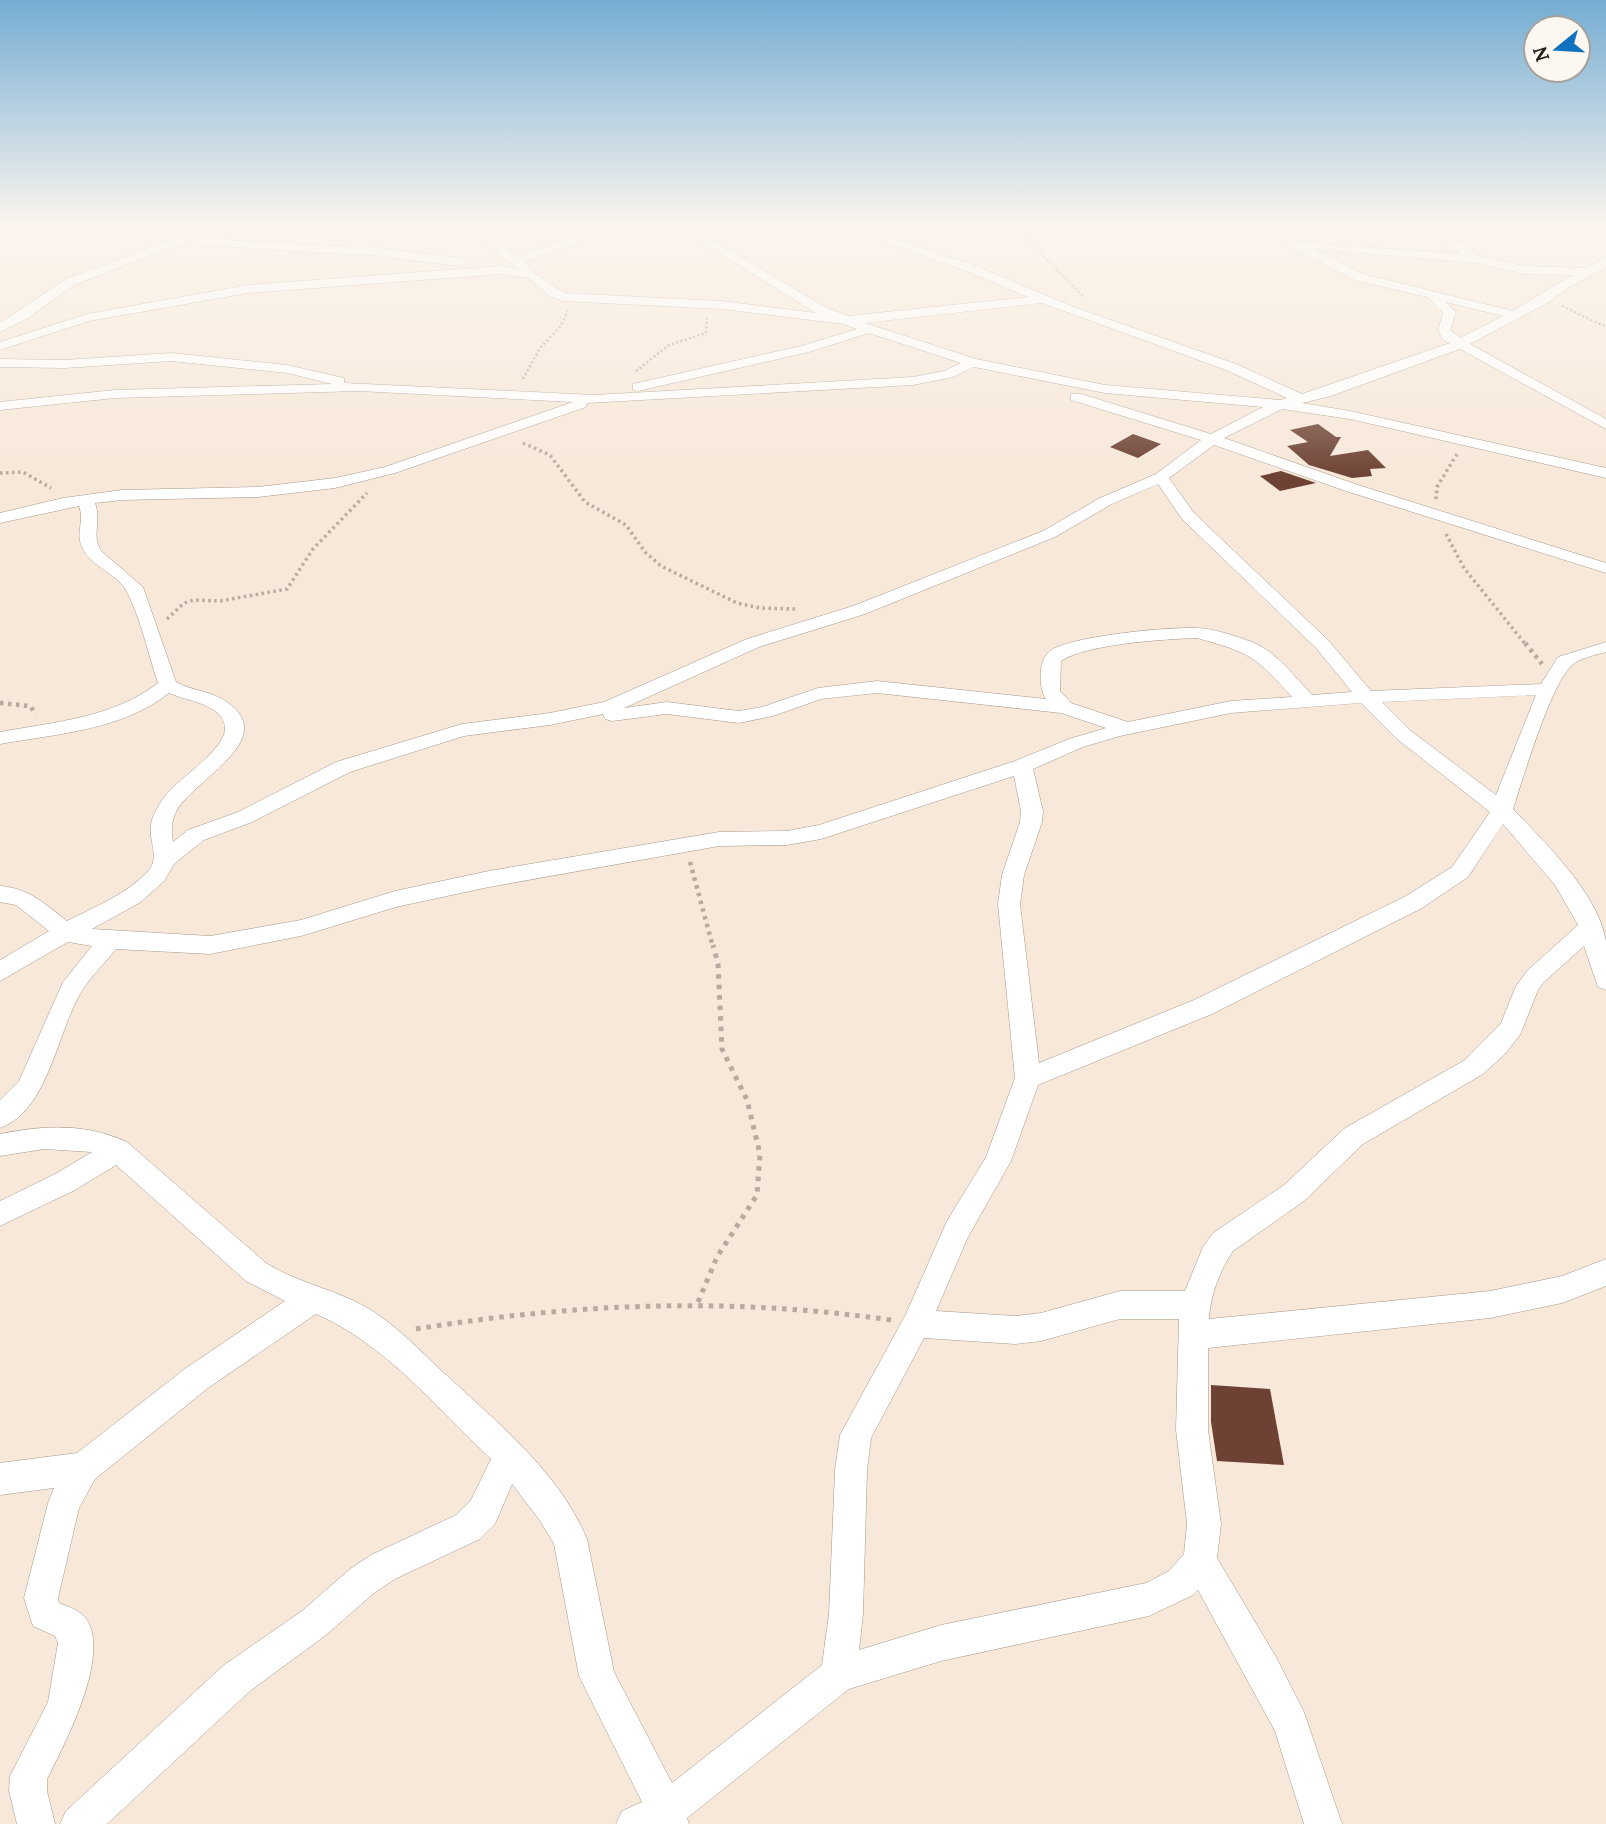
<svg xmlns="http://www.w3.org/2000/svg" width="1606" height="1824" viewBox="0 0 1606 1824" font-family="Lora,serif">
<rect width="100%" height="100%" fill="#f7e8d9"/>
<g fill="#6d4234">
<polygon points="1318,424 1336,437 1341,437 1330,456 1368,450 1386,468 1370,469 1372,476 1352,478 1309,465 1287,446 1308,442 1290,430"/>
<polygon points="1133,434 1161,444 1138,458 1110,447"/>
<polygon points="1281,471 1316,483 1280,491 1260,476"/>
<polygon points="1211,1385 1270,1389 1284,1465 1217,1461 1211,1422"/>
</g>
<g fill="none" stroke-linecap="round" stroke-linejoin="round">
<defs>
<g id="street">
<polygon points="0,223 72,223 182,235 204,223 217,223 196,236 256,243 368,247 461,258 467,262 461,266 368,255 256,249 186,242 74,285 28,318 0,332 0,323 66,279 171,240 72,229 0,228"/>
<path d="M 460,223 L 472,223 L 517,257 L 614,223 L 628,223 L 627,225 L 525,262 L 532,271 L 564,293 L 721,301 L 816,313 L 671,223 L 684,223 L 825,307 L 848,316 L 1028,297 L 966,271 L 828,223 L 844,223 L 974,265 L 1074,307 L 1236,364 L 1302,394 L 1450,343 L 1443,340 L 1438,330 L 1443,313 L 1427,297 L 1355,280 L 1253,227 L 1214,233 L 1168,226 L 1163,223 L 1214,227 L 1262,223 L 1302,243 L 1461,254 L 1415,223 L 1428,223 L 1480,256 L 1524,266 L 1585,268 L 1606,258 L 1606,267 L 1569,287 L 1549,302 L 1470,344 L 1606,419 L 1606,429 L 1460,349 L 1331,396 L 1302,403 L 1350,411 L 1606,468 L 1606,478 L 1350,419 L 1282,409 L 1224,438 L 1358,485 L 1606,563 L 1606,573 L 1346,491 L 1214,445 L 1169,478 L 1194,513 L 1328,640 L 1371,691 L 1541,684 L 1558,657 L 1606,642 L 1606,652 C 1595,655 1579,658 1571,666 C 1550,687 1523,778 1513,809 C 1545,843 1598,893 1606,941 C 1606,956 1606,974 1606,990 L 1598,987 L 1584,946 L 1544,982 L 1538,990 L 1520,1035 L 1504,1055 L 1483,1074 L 1363,1144 L 1304,1201 L 1233,1251 C 1220,1270 1210,1296 1209,1319 L 1490,1291 L 1562,1276 L 1606,1259 L 1606,1286 L 1562,1303 L 1490,1318 L 1208,1348 L 1208,1430 L 1221,1524 L 1217,1558 L 1276,1657 L 1304,1712 L 1342,1824 L 1304,1824 L 1275,1731 L 1198,1590 L 1193,1595 L 1149,1616 L 941,1661 L 849,1689 L 687,1818 L 689,1824 L 616,1824 L 622,1811 L 642,1802 L 579,1676 L 554,1544 L 541,1522 L 512,1484 L 495,1524 L 480,1539 L 395,1579 L 374,1593 L 326,1635 L 250,1691 L 107,1824 L 60,1824 L 66,1811 L 224,1665 L 302,1611 L 350,1569 L 371,1555 L 456,1515 L 471,1500 L 491,1459 C 437,1408 384,1343 316,1314 L 208,1388 L 95,1479 L 79,1508 L 58,1598 L 59,1603 C 69,1607 81,1610 87,1620 C 110,1658 65,1743 47,1779 L 47,1791 L 55,1824 L 17,1824 L 9,1791 L 10,1776 L 48,1702 L 58,1643 L 55,1636 L 33,1626 L 24,1598 L 48,1503 L 54,1488 L 0,1495 L 0,1463 L 77,1453 L 186,1368 L 285,1301 L 246,1281 L 116,1165 L 75,1190 L 0,1226 L 0,1201 L 55,1174 L 92,1152 L 44,1149 L 0,1156 L 0,1134 C 45,1125 85,1123 127,1142 L 266,1263 C 296,1282 333,1289 364,1306 C 395,1323 419,1350 445,1374 C 497,1422 559,1472 587,1539 L 614,1672 L 672,1783 L 822,1665 L 829,1614 L 835,1470 L 840,1435 L 906,1314 L 947,1221 L 986,1157 L 1015,1078 L 998,904 L 1002,875 L 1020,822 L 1021,811 L 1014,776 L 821,839 L 787,845 L 719,846 L 489,887 L 396,907 L 301,936 L 210,954 L 116,949 C 105,963 91,976 82,991 C 57,1030 49,1111 0,1128 L 0,1100 L 19,1081 L 63,982 L 92,946 L 68,942 L 0,981 L 0,960 L 49,931 L 16,905 L 0,902 L 0,886 C 29,888 45,904 67,921 C 94,907 128,894 149,870 C 160,856 148,840 151,824 C 153,813 160,803 166,795 C 179,778 226,749 225,728 C 224,704 186,701 169,693 C 123,730 56,734 0,744 L 0,732 C 54,722 113,718 158,683 C 148,654 141,619 127,592 C 118,573 90,567 82,547 C 75,532 85,522 79,506 L 0,523 L 0,513 L 63,498 L 122,490 L 258,487 L 335,478 L 385,467 L 573,402 L 359,391 L 115,398 L 0,410 L 0,402 L 115,390 L 332,384 L 287,373 L 171,361 L 65,368 L 0,367 L 0,359 L 65,360 L 171,353 L 287,365 L 344,378 L 344,383 L 594,395 L 913,377 L 944,371 L 961,363 L 869,333 L 809,352 L 638,391 L 633,390 L 633,384 L 801,346 L 857,329 L 844,324 L 721,309 L 562,301 L 548,295 L 529,278 L 502,274 L 248,293 L 89,321 L 0,350 L 0,342 L 87,314 L 248,285 L 502,266 L 518,269 ZM 1314,249 L 1476,263 L 1524,274 L 1572,275 L 1513,311 L 1363,274 ZM 1446,302 L 1503,316 L 1460,338 L 1450,330 L 1456,312 ZM 1042,303 L 1226,370 L 1287,398 L 1280,400 L 1105,385 L 976,359 L 865,323 ZM 974,367 L 1105,393 L 1263,407 L 1211,434 L 1081,394 L 1071,394 L 1071,400 L 1201,440 L 1156,474 L 1100,498 L 1043,531 L 853,606 L 747,639 L 604,702 L 550,713 L 462,724 L 336,762 L 238,812 L 188,830 L 173,842 C 171,830 171,821 177,810 C 195,779 280,739 227,702 C 212,691 192,691 176,682 L 143,587 L 101,551 C 91,534 102,522 95,503 L 122,500 L 258,497 L 335,488 L 395,473 L 586,407 L 587,403 L 913,385 L 953,377 ZM 1158,484 L 1182,519 L 1316,648 L 1352,692 L 1312,695 C 1294,676 1277,652 1252,642 C 1236,636 1212,628 1195,628 C 1166,627 1074,636 1051,650 C 1038,659 1038,687 1046,699 L 877,681 L 818,688 L 762,707 L 739,711 L 667,702 L 624,708 L 759,647 L 865,614 L 1055,537 L 1112,504 ZM 1197,638 C 1251,653 1255,656 1292,697 L 1231,701 L 1128,722 L 1071,703 L 1060,691 L 1061,661 C 1086,644 1166,639 1197,638 ZM 877,693 L 1061,713 L 1106,728 L 1069,739 L 1015,761 L 819,825 L 787,831 L 719,832 L 489,871 L 395,891 L 301,920 L 210,936 L 92,929 L 141,902 L 165,880 L 174,864 L 204,840 L 252,822 L 350,772 L 464,736 L 550,725 L 603,714 L 605,719 L 612,721 L 667,714 L 739,723 L 773,716 L 821,699 ZM 1536,695 L 1496,795 L 1411,731 L 1382,702 ZM 1361,703 L 1397,739 L 1490,812 L 1452,867 L 1406,896 L 1194,1000 L 1039,1063 L 1020,904 L 1024,875 L 1042,822 L 1043,811 L 1033,769 L 1083,747 L 1120,736 L 1231,713 ZM 1503,824 L 1555,885 L 1578,925 L 1528,970 L 1516,986 L 1501,1023 L 1465,1060 L 1345,1128 L 1284,1185 L 1213,1233 L 1203,1247 L 1185,1291 L 1120,1291 L 1041,1313 L 1015,1316 L 936,1311 L 968,1237 L 1011,1161 L 1038,1085 L 1212,1014 L 1422,908 L 1468,877 ZM 1120,1319 L 1179,1319 L 1176,1430 L 1187,1524 L 1184,1554 L 1169,1571 L 1146,1583 L 941,1625 L 859,1650 L 863,1614 L 867,1470 L 871,1438 L 924,1338 L 1015,1344 L 1041,1341 Z"/>
</g>
</defs>
<use href="#street" stroke="#a6988a" stroke-width="1"/>
<g stroke="#b7ab9f" stroke-width="2.5" stroke-dasharray="2 2.5" stroke-linecap="butt">
<polyline points="1021,223 1032,245 1083,296"/>
<polyline points="1562,306 1606,327"/>
<polyline points="636,371 669,345 706,333 707,318"/>
<polyline points="523,379 540,348 560,327 568,311"/>
</g>
<g stroke="#b7ab9f" stroke-width="3.5" stroke-dasharray="2.5 3.5" stroke-linecap="butt">
<polyline points="523,443 550,455 585,502 626,525 645,552 661,566 737,603 760,608 796,609"/>
<polyline points="0,473 23,472 51,488"/>
<polyline points="1436,499 1437,487 1457,454"/>
<polyline points="1446,534 1464,568 1526,645"/>
<polyline points="167,619 184,603 194,600 220,601 287,589 313,549 367,493"/>
</g>
<g stroke="#b7ab9f" stroke-width="4.5" stroke-dasharray="3.5 4.5" stroke-linecap="butt">
<polyline points="1525,643 1542,664"/>
<polyline points="0,703 30,706 36,714"/>
<polyline points="690,862 713,947"/>
</g>
<g stroke="#b7ab9f" stroke-width="5" stroke-dasharray="4.5 6" stroke-linecap="butt">
<polyline points="698,1302 717,1257 757,1195 760,1154 747,1100 722,1049 718,964 713,945"/>
<path d="M 416,1329 C 577,1303 729,1297 891,1320"/>
</g>
<use href="#street" fill="#fff" fill-rule="evenodd"/>
</g>
<linearGradient id="sky" x2="0" y2="1"><stop stop-color="#75add3"/><stop offset="0.47" stop-color="#fbf5ee"/><stop offset="1" stop-color="#fbf5ee" stop-opacity="0"/></linearGradient>
<rect width="1606" height="478" fill="url(#sky)"/>
<g transform="translate(1557 49) rotate(252)"><circle r="33" fill="#fdf7f1" stroke="#a7a19c" stroke-width="2"/>
<path d="M0-5L12 26L0 18L-12 26Z" fill="#0f72be"/>
<text y="-10" font-size="19" font-weight="bold" text-anchor="middle" fill="#27211c">N</text>
</g>
</svg>
